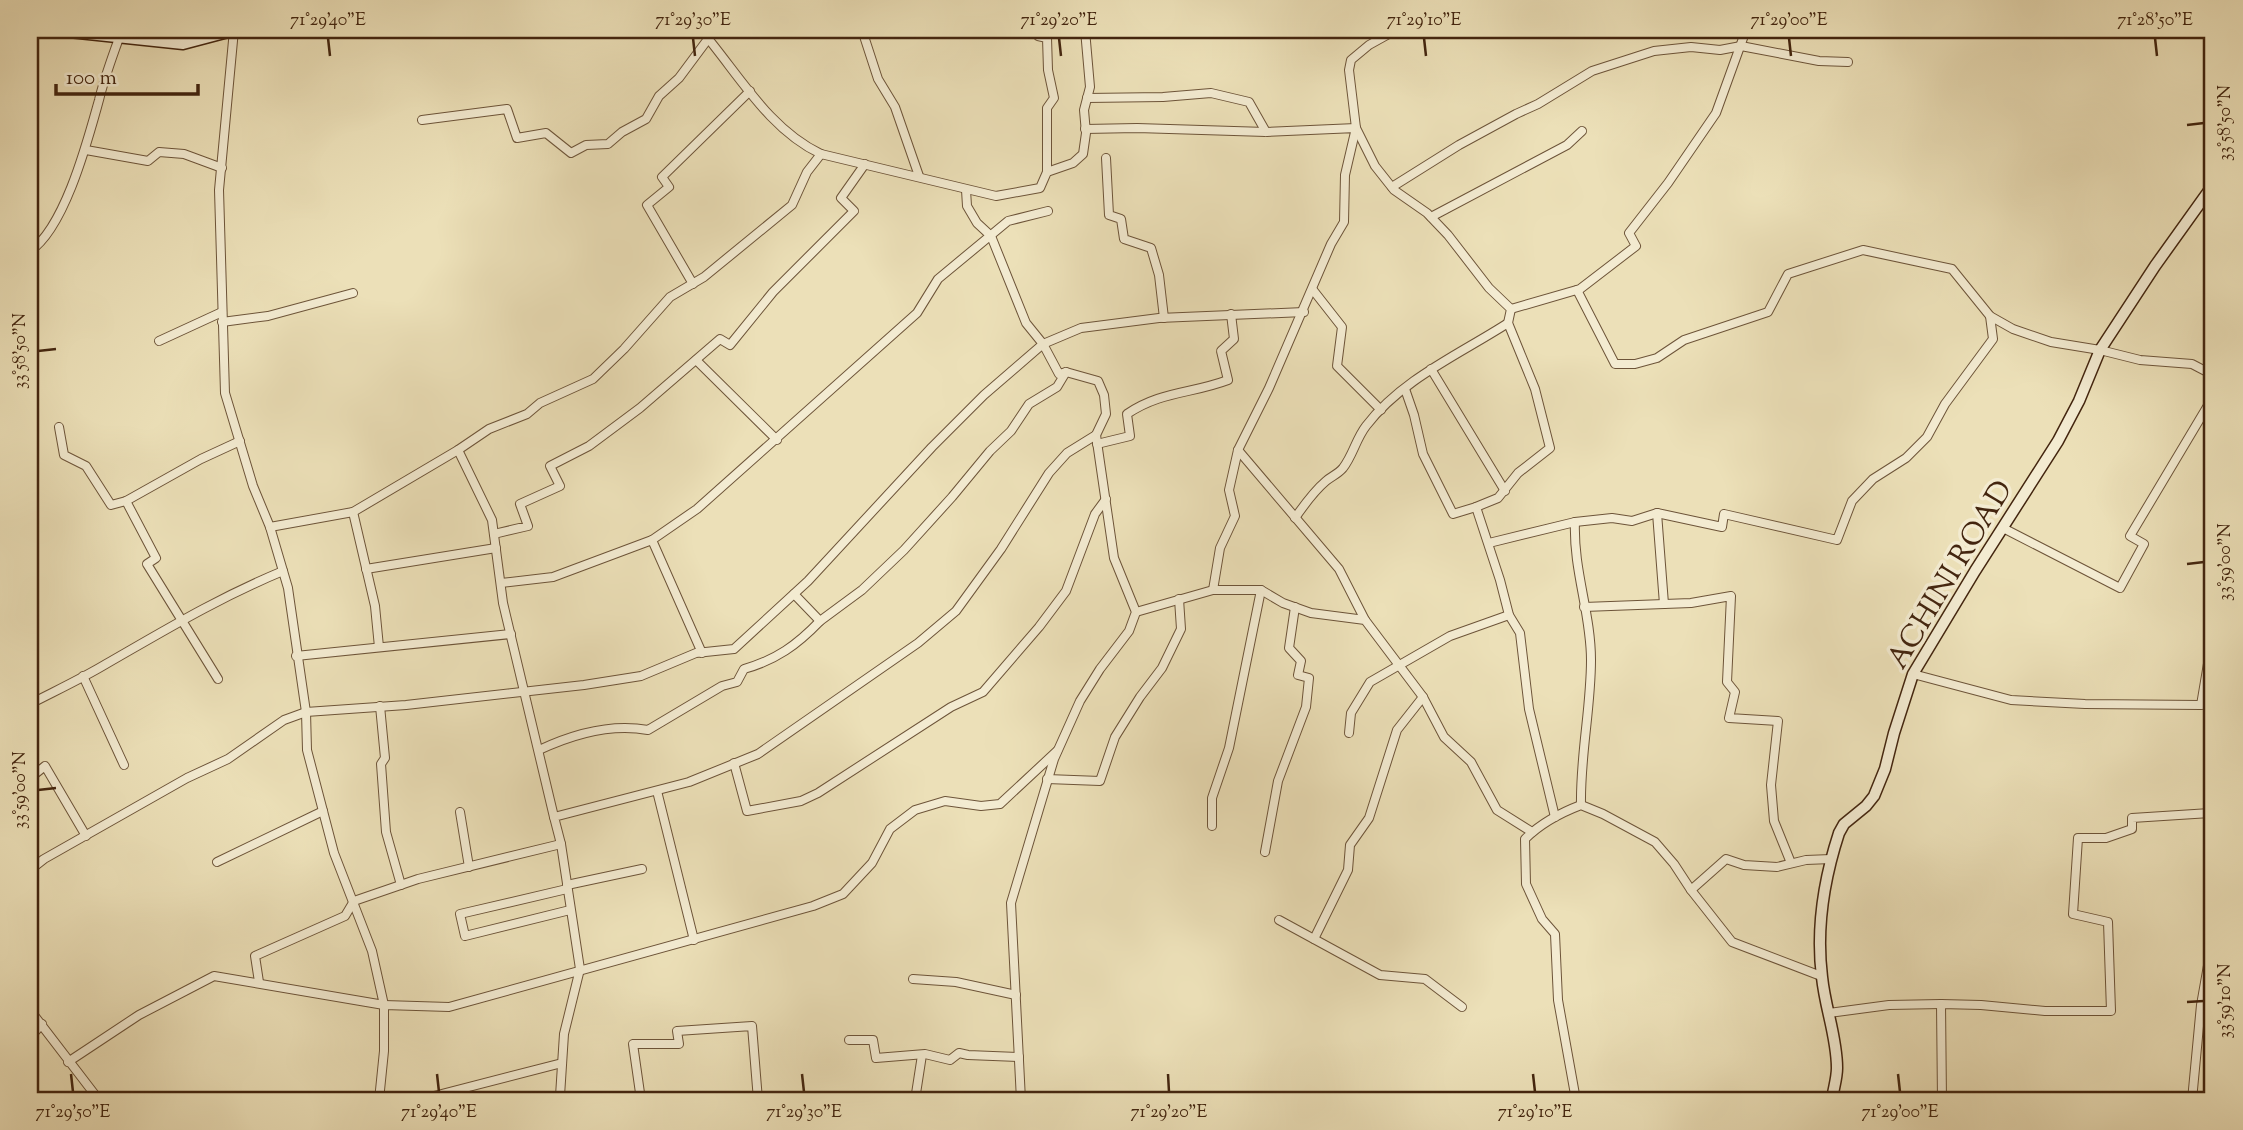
<svg xmlns="http://www.w3.org/2000/svg" width="2243" height="1130" viewBox="0 0 2243 1130" font-family="'Sorts Mill Goudy',serif">
<rect width="100%" height="100%" fill="#ece0b8"/>
<filter id="stains"><feTurbulence type="fractalNoise" baseFrequency=".00286" numOctaves="4"/><feColorMatrix values="0 0 0 0 .2 0 0 0 0 .09 0 0 0 0 .02 0 0 0 .5 -.17"/></filter>
<radialGradient id="worn" r=".72"><stop offset=".6" stop-color="#630" stop-opacity="0"/><stop offset="1" stop-color="#630" stop-opacity=".3"/></radialGradient>
<g fill="none" stroke-linecap="round" stroke-linejoin="round">
<defs>
<g id="street">
<path d="M 701,30 C 738,73 768,129 821,154 L 996,196 L 1040,188 L 1047,172 L 1073,163 L 1083,154 L 1086,133 L 1084,110 L 1090,87 L 1085,30"/>
<polyline points="862,30 878,79 895,107 919,176"/>
<polyline points="1036,30 1038,36 1047,38 1048,70 1054,98 1047,108 1047,172"/>
<polyline points="1396,30 1369,45 1351,60 1349,70 1356,128 1375,166 1394,190 1427,213 1448,235 1489,288 1511,309 1508,323 1535,389 1550,448 1518,473 1498,498 1476,507 1500,580 1509,615 1520,633 1529,709 1555,817"/>
<polyline points="1087,98 1163,97 1211,93 1249,102 1266,132"/>
<polyline points="422,120 507,109 517,138 546,133 571,153 586,145 608,144 622,132 646,119 659,96 679,78 708,39"/>
<polyline points="1085,129 1137,128 1266,132 1356,128 1345,175 1344,222 1331,244 1269,388 1238,450 1229,490 1235,516 1220,548 1213,590"/>
<polyline points="86,150 148,161 159,152 184,154 222,168"/>
<polyline points="1106,158 1109,215 1121,219 1124,239 1151,248 1159,275 1164,318"/>
<polyline points="1392,187 1459,145 1516,114 1538,104 1592,71 1654,51 1691,47 1720,50 1741,46 1819,61 1848,62"/>
<polyline points="1431,217 1567,145 1582,131"/>
<path d="M 30,251 C 65,228 88,139 99,100 C 104,79 112,58 119,38"/>
<polyline points="693,284 647,205 669,187 662,177 750,91"/>
<polyline points="1313,290 1342,327 1337,366 1381,410"/>
<polyline points="1577,290 1615,364 1635,364 1657,358 1684,340 1768,312 1788,274 1863,250 1952,269 1990,316 2013,329 2051,342 2100,350 2140,360 2192,364 2213,375"/>
<polyline points="1511,309 1580,289 1636,246 1629,233 1668,183 1716,113 1746,30"/>
<polyline points="222,322 268,316 353,293"/>
<polyline points="159,341 222,312"/>
<polyline points="696,360 777,440"/>
<polyline points="1431,369 1505,491"/>
<polyline points="1405,389 1414,415 1423,454 1453,514 1476,507"/>
<polyline points="59,427 64,455 86,466 111,505 126,501 201,459 240,441"/>
<path d="M 1097,444 L 1130,436 L 1127,414 C 1161,391 1191,394 1228,380 L 1221,351 L 1234,339 L 1231,314"/>
<polyline points="458,450 492,520 503,603 554,817"/>
<polyline points="1238,450 1339,569 1365,620"/>
<polyline points="126,501 156,558 147,564 218,679"/>
<polyline points="353,512 375,606 379,647"/>
<polyline points="1657,513 1664,604"/>
<path d="M 1295,518 C 1304,505 1314,491 1326,481 C 1332,476 1338,474 1343,468 C 1353,455 1356,439 1366,426 C 1402,379 1460,354 1508,323"/>
<path d="M 1575,522 C 1573,570 1591,613 1591,660 C 1591,708 1580,756 1581,805"/>
<polyline points="270,527 353,512 458,450 489,429 527,414 540,403 593,379 624,349 670,297 704,277 792,205 807,172 821,154"/>
<polyline points="2003,528 2120,588 2144,544 2130,536 2213,397"/>
<polyline points="494,534 528,526 520,504 560,486 550,466 589,446 640,408 720,339 730,345 773,292 854,211 841,198 865,164"/>
<polyline points="652,540 702,653"/>
<polyline points="1489,543 1575,522 1612,518 1632,521 1657,513 1722,527 1724,514 1837,540 1852,501 1873,479 1906,458 1927,437 1945,404 1993,339 1990,316"/>
<polyline points="366,569 496,548"/>
<polyline points="501,583 553,577 652,540 697,509 917,313 938,279 1008,221 1048,211"/>
<polyline points="794,594 820,621 862,590 904,550 952,497 990,451 1011,431 1029,404 1057,387 1066,372"/>
<polyline points="1584,607 1691,603 1731,596 1727,682 1735,692 1729,718 1778,721 1771,785 1774,821 1791,863"/>
<polyline points="1136,612 1213,590 1261,590 1283,603 1311,613 1365,620 1423,697 1444,737 1471,762 1497,810 1532,832"/>
<polyline points="296,656 511,634"/>
<polyline points="1913,674 2011,700 2085,704 2201,705 2213,634"/>
<polyline points="83,676 124,765"/>
<path d="M 30,704 C 55,691 81,679 106,664 C 167,629 218,598 283,571"/>
<polyline points="380,706 385,758 381,764 386,832 401,885"/>
<polyline points="1349,733 1351,713 1370,682 1450,636 1509,615"/>
<path d="M 539,750 C 573,734 610,723 648,730 L 722,686 L 737,682 L 744,669 C 776,660 797,645 820,621"/>
<polyline points="734,763 747,811 801,801 818,793 951,707 983,692 1039,627 1066,591 1095,514 1106,499"/>
<polyline points="30,778 45,766 86,836"/>
<polyline points="1047,779 1100,781 1115,737 1140,697 1162,668 1181,629 1179,599"/>
<polyline points="657,791 694,940"/>
<polyline points="460,812 469,867"/>
<polyline points="1212,826 1212,798 1229,748 1261,590"/>
<polyline points="1265,852 1278,781 1306,707 1309,678 1298,675 1301,661 1289,648 1295,607"/>
<polyline points="217,862 323,811"/>
<polyline points="30,870 44,859 187,778 228,759 284,720 306,712 406,705 584,685 641,676 696,653 734,649 808,581 932,447 984,395 1043,344 1081,328 1159,318 1304,312"/>
<polyline points="567,885 642,869"/>
<polyline points="567,889 460,914 465,936 570,910"/>
<polyline points="1691,890 1726,859 1744,865 1777,867 1806,860 1831,859"/>
<polyline points="1279,920 1380,975 1425,979 1462,1007"/>
<polyline points="1314,939 1348,870 1350,845 1369,818 1397,730 1423,697"/>
<polyline points="913,979 956,982 1016,995"/>
<polyline points="259,982 255,956 345,916 354,901 418,879 561,844"/>
<polyline points="30,1010 99,1100"/>
<polyline points="1829,1013 1889,1005 1941,1004"/>
<polyline points="30,1037 42,1024"/>
<polyline points="849,1040 873,1040 876,1058 925,1054 950,1060 959,1053 968,1055 1019,1057"/>
<polyline points="68,1062 139,1015 214,976 384,1005 372,951 334,853 307,750 306,712 288,588 270,527 253,486 225,393 219,190 234,30"/>
<polyline points="379,1100 384,1051 384,1005 449,1007 813,906 843,894 872,863 890,829 915,810 945,801 981,806 1000,804 1057,751"/>
<polyline points="431,1100 430,1097 562,1063"/>
<polyline points="546,1100 560,1096"/>
<polyline points="562,1100 560,1096 564,1034 580,969 561,844 554,817 689,782 758,754 918,643 956,611 1001,549 1049,473 1067,453 1096,435 1106,414 1104,395 1098,381 1066,372 1059,374 1043,344 1026,323 991,236 977,223 967,206 966,190"/>
<polyline points="641,1100 633,1044 679,1044 677,1031 752,1026 758,1100"/>
<polyline points="915,1100 922,1055"/>
<polyline points="1021,1100 1011,903 1054,759 1080,701 1100,669 1129,631 1136,612 1114,558 1096,435"/>
<path d="M 1576,1100 L 1558,1000 L 1555,934 L 1542,919 L 1526,884 L 1525,839 C 1541,823 1560,813 1581,805 L 1603,814 L 1655,842 L 1674,864 L 1691,890 L 1732,942 L 1821,976"/>
<polyline points="1942,1100 1941,1004 1981,1005 2045,1011 2111,1011 2108,922 2073,914 2078,838 2106,838 2132,829 2132,818 2210,813 2213,937 2201,1005 2192,1100"/>
</g>
<g id="secondary">
<polyline points="50,30 183,44 236,30"/>
<path d="M 1832,1100 C 1833,1090 1837,1079 1837,1068 C 1837,1037 1825,1008 1822,977 C 1816,929 1824,879 1839,833 L 1844,824 L 1866,806 L 1874,796 L 1885,769 L 1894,733 L 1913,674 L 1975,571 L 2058,441 L 2079,401 L 2100,350 L 2155,266 L 2213,185"/>
</g>
</defs>
<use href="#street" stroke="#6d5439" stroke-width="10"/>
<use href="#secondary" stroke="#43250f" stroke-width="13"/>
<use href="#street" stroke="#f3ebd1" stroke-width="8"/>
<use href="#secondary" stroke="#f3ebd1" stroke-width="10"/>
</g>
<path fill="none" stroke="#43250f" stroke-width="2.5" d="M 328,38 L 330,56M 693,38 L 695,56M 1059,38 L 1061,56M 1424,38 L 1426,56M 1789,38 L 1791,56M 2155,38 L 2157,56M 2187,125 L 2204,123M 38,351 L 56,349M 2187,564 L 2204,562M 38,790 L 56,788M 2187,1002 L 2204,1001M 71,1074 L 73,1092M 437,1074 L 439,1092M 802,1074 L 804,1092M 1168,1074 L 1169,1092M 1533,1074 L 1535,1092M 1898,1074 L 1900,1092"/>
<g text-anchor="middle" stroke-width="7" stroke-linejoin="round" paint-order="stroke">
<g font-size="30" fill="#43250f" stroke="#f3ebd1">
<text transform="translate(1949 574) rotate(-59)" y="10">ACHINI ROAD</text>
</g>
</g>
<rect width="2243" height="1130" fill="none" stroke="#ece0b8" stroke-width="77"/>
<path d="M56 84v10h142v-10" fill="none" stroke="#43250f" stroke-width="3.5"/>
<text x="66" y="84" font-size="21" fill="#43250f" stroke="#f3ebd1" stroke-width="5" paint-order="stroke">100 m</text>
<rect x="38" y="38" width="2166" height="1054" fill="none" stroke="#43250f" stroke-width="2.5"/>
<g font-size="18" text-anchor="middle" fill="#43250f">
<text x="328" y="25">71°29'40"E</text>
<text x="693" y="25">71°29'30"E</text>
<text x="1059" y="25">71°29'20"E</text>
<text x="1424" y="25">71°29'10"E</text>
<text x="1789" y="25">71°29'00"E</text>
<text x="2155" y="25">71°28'50"E</text>
<text transform="translate(2224 123) rotate(-90)" y="6">33°58'50"N</text>
<text transform="translate(19 351) rotate(-90)" y="6">33°58'50"N</text>
<text transform="translate(2224 562) rotate(-90)" y="6">33°59'00"N</text>
<text transform="translate(19 790) rotate(-90)" y="6">33°59'00"N</text>
<text transform="translate(2224 1001) rotate(-90)" y="6">33°59'10"N</text>
<text x="73" y="1117">71°29'50"E</text>
<text x="439" y="1117">71°29'40"E</text>
<text x="804" y="1117">71°29'30"E</text>
<text x="1169" y="1117">71°29'20"E</text>
<text x="1535" y="1117">71°29'10"E</text>
<text x="1900" y="1117">71°29'00"E</text>
</g>
<rect width="100%" height="100%" filter="url(#stains)"/>
<rect width="100%" height="100%" fill="url(#worn)"/>
</svg>
